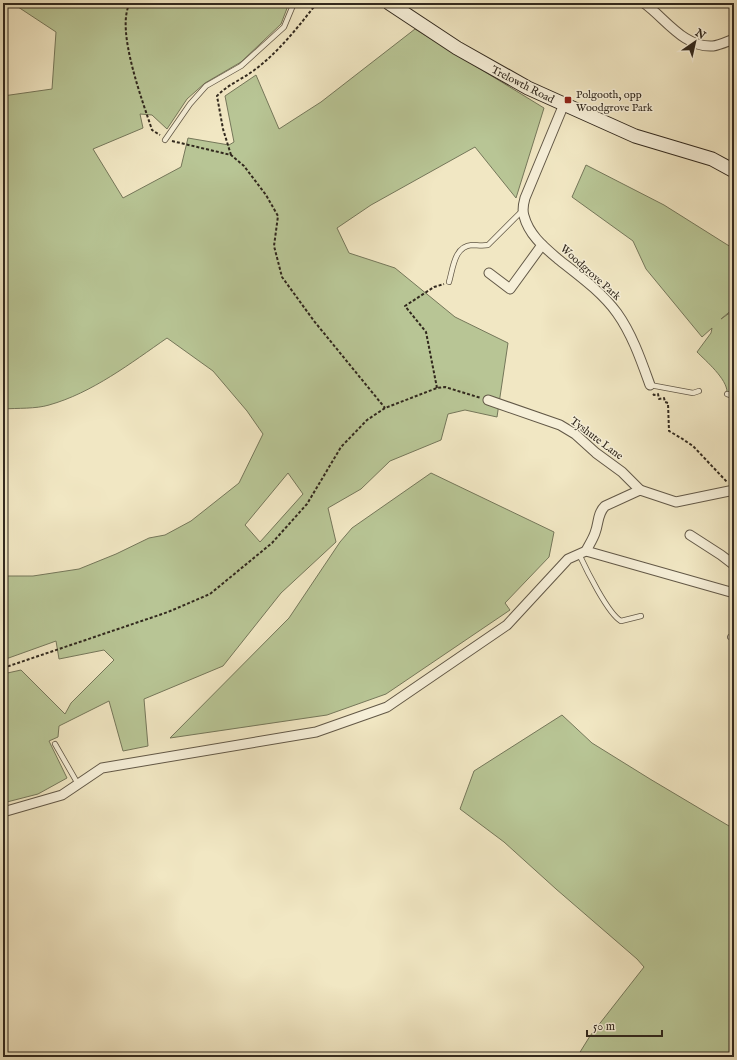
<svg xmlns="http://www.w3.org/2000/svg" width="737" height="1060" viewBox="0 0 737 1060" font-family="'IM FELL English',serif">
<rect width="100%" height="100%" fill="#f1e7c3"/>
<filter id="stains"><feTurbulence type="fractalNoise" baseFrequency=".005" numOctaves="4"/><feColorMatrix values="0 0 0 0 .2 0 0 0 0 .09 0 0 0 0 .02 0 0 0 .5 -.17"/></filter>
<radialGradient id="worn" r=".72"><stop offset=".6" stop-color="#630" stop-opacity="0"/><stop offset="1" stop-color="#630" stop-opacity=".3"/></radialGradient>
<g fill="#b8c595" stroke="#75775a" fill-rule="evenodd">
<path d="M 12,3 L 289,3 L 281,24 L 241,62 L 205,83 L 187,99 L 167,129 L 152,115 L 140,114 L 143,128 L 93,149 L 123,198 L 181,167 L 188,138 L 229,145 L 234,142 L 225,96 L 256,75 L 279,129 L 321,102 L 415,29 L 544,108 L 516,198 L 475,147 L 371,205 L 337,228 L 349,253 L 395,268 L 455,317 L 508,343 L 497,417 L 465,410 L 448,414 L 441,440 L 390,461 L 361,489 L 328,508 L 336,542 L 281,593 L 223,666 L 144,699 L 148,746 L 123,751 L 109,701 L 59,726 L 58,737 L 49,741 L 67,778 L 38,794 L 3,803 L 3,674 L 21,670 L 65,714 L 71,703 L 114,660 L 104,650 L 59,659 L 56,641 L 3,660 L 3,576 L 33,576 L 79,569 L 116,554 L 149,538 L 165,535 L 191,521 L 239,483 L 263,434 L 247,411 L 213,371 L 167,338 C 131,363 92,393 49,405 C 36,409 17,408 3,409 L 3,96 L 52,89 L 56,32 ZM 288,473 L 303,494 L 260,542 L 245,525 Z"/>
<path d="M 586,165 L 664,205 L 734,249 L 734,308 L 721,319 L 734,310 L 734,395 L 727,392 C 727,379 706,361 697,352 L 711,333 L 712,328 L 702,337 L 646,269 L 633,241 L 572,197 Z"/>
<polygon points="431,473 554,532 549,557 505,603 510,610 386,694 327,715 170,738 289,618 340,542 352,528"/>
<polygon points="562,715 592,743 650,779 729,826 734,825 734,1057 577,1057 590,1036 644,967 637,959 556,889 504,842 460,809 474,771"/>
</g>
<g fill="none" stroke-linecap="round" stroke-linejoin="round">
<defs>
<g id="lane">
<polyline points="165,140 190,104 206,86 241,66 284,27 294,3"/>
<path d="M 449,282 C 453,269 454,246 472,245 C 477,245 482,246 488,245 L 523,210"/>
<polyline points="650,385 693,393 699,391"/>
<polyline points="727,394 734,396"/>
<path d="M 579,554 C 586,569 608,614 621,621 L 641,616"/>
<polyline points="730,637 734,638"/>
<polyline points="55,744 78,784"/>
</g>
<g id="street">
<path d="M 644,3 C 665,18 684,48 713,46 C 720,45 728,41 734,39"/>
<path d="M 564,104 L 525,198 C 523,205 522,210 524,216 C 529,235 544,247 558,259 C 578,275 601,291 617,313 C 632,334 641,360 650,385"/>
<polyline points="489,273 510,289 542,245"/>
<polyline points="488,400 560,425 575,434 596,453 622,472 640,490"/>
<polyline points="690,535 721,555 734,565"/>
<path d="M 586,551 C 589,545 593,539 595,533 C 599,523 597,514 605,506 L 640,490 L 676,502 L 734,490"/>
<polyline points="3,812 62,795 102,768 316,732 387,707 507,625 568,559 586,551 734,593"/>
</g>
<polyline id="secondary" points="389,3 457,48 528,88 635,136 712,159 734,171"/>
</defs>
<use href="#lane" stroke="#625847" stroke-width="6"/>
<use href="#street" stroke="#625847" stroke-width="11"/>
<use href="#secondary" stroke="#32291e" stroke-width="15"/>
<g stroke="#32291e" stroke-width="2" stroke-dasharray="3 2" stroke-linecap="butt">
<path d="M 130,3 C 115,29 143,102 152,130 L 160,135"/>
<polyline points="172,141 231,155 244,166 266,195 278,216 274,246 282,277 314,321 385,408"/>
<path d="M 231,155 L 223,129 L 217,96 C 227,85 241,80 253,71 C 278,53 298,27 317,3"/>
<polyline points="437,388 426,332 405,306 434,287 444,284"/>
<polyline points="653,394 654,395 658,394 659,399 664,398 665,402 668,403 669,431 681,438 693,446 727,482"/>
<polyline points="3,668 168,612 210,594 272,543 307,504 341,447 367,420 385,408 437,388 445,387 481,398"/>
</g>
<use href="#lane" stroke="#f6efd8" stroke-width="4.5"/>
<use href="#street" stroke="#f6efd8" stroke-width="9"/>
<use href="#secondary" stroke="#f6efd8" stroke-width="13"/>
</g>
<rect fill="#8f2418" stroke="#f6efd8" stroke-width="1.5" x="564" y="96" width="8" height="8" rx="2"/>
<g text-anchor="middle" stroke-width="3" stroke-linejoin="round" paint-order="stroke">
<g font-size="11" fill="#32291e" stroke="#f6efd8">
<text transform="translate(523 84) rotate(27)" y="4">Trelowth Road</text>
<text transform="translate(591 272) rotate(42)" y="4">Woodgrove Park</text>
<text transform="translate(597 438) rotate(37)" y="4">Tyshute Lane</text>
</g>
<g font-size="11" fill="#32291e" stroke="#f6efd8" text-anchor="start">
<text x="576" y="98">Polgooth, opp<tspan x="576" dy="13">Woodgrove Park</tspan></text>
</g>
</g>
<rect width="737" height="1060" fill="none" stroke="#f1e7c3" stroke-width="16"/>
<rect x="4" y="4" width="729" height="1052" fill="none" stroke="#32291e" stroke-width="2"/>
<rect x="8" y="8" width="721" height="1044" fill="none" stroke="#32291e"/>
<g transform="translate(695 42) rotate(34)" stroke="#f6efd8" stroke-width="3" paint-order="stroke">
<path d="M0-3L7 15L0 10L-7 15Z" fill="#32291e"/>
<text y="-6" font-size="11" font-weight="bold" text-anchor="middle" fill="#32291e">N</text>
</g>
<path d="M587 1030v6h75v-6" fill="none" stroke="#32291e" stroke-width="2"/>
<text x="593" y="1030" font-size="12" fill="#32291e" stroke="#f6efd8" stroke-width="3" paint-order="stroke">50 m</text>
<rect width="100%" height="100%" filter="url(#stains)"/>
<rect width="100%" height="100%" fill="url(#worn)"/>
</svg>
